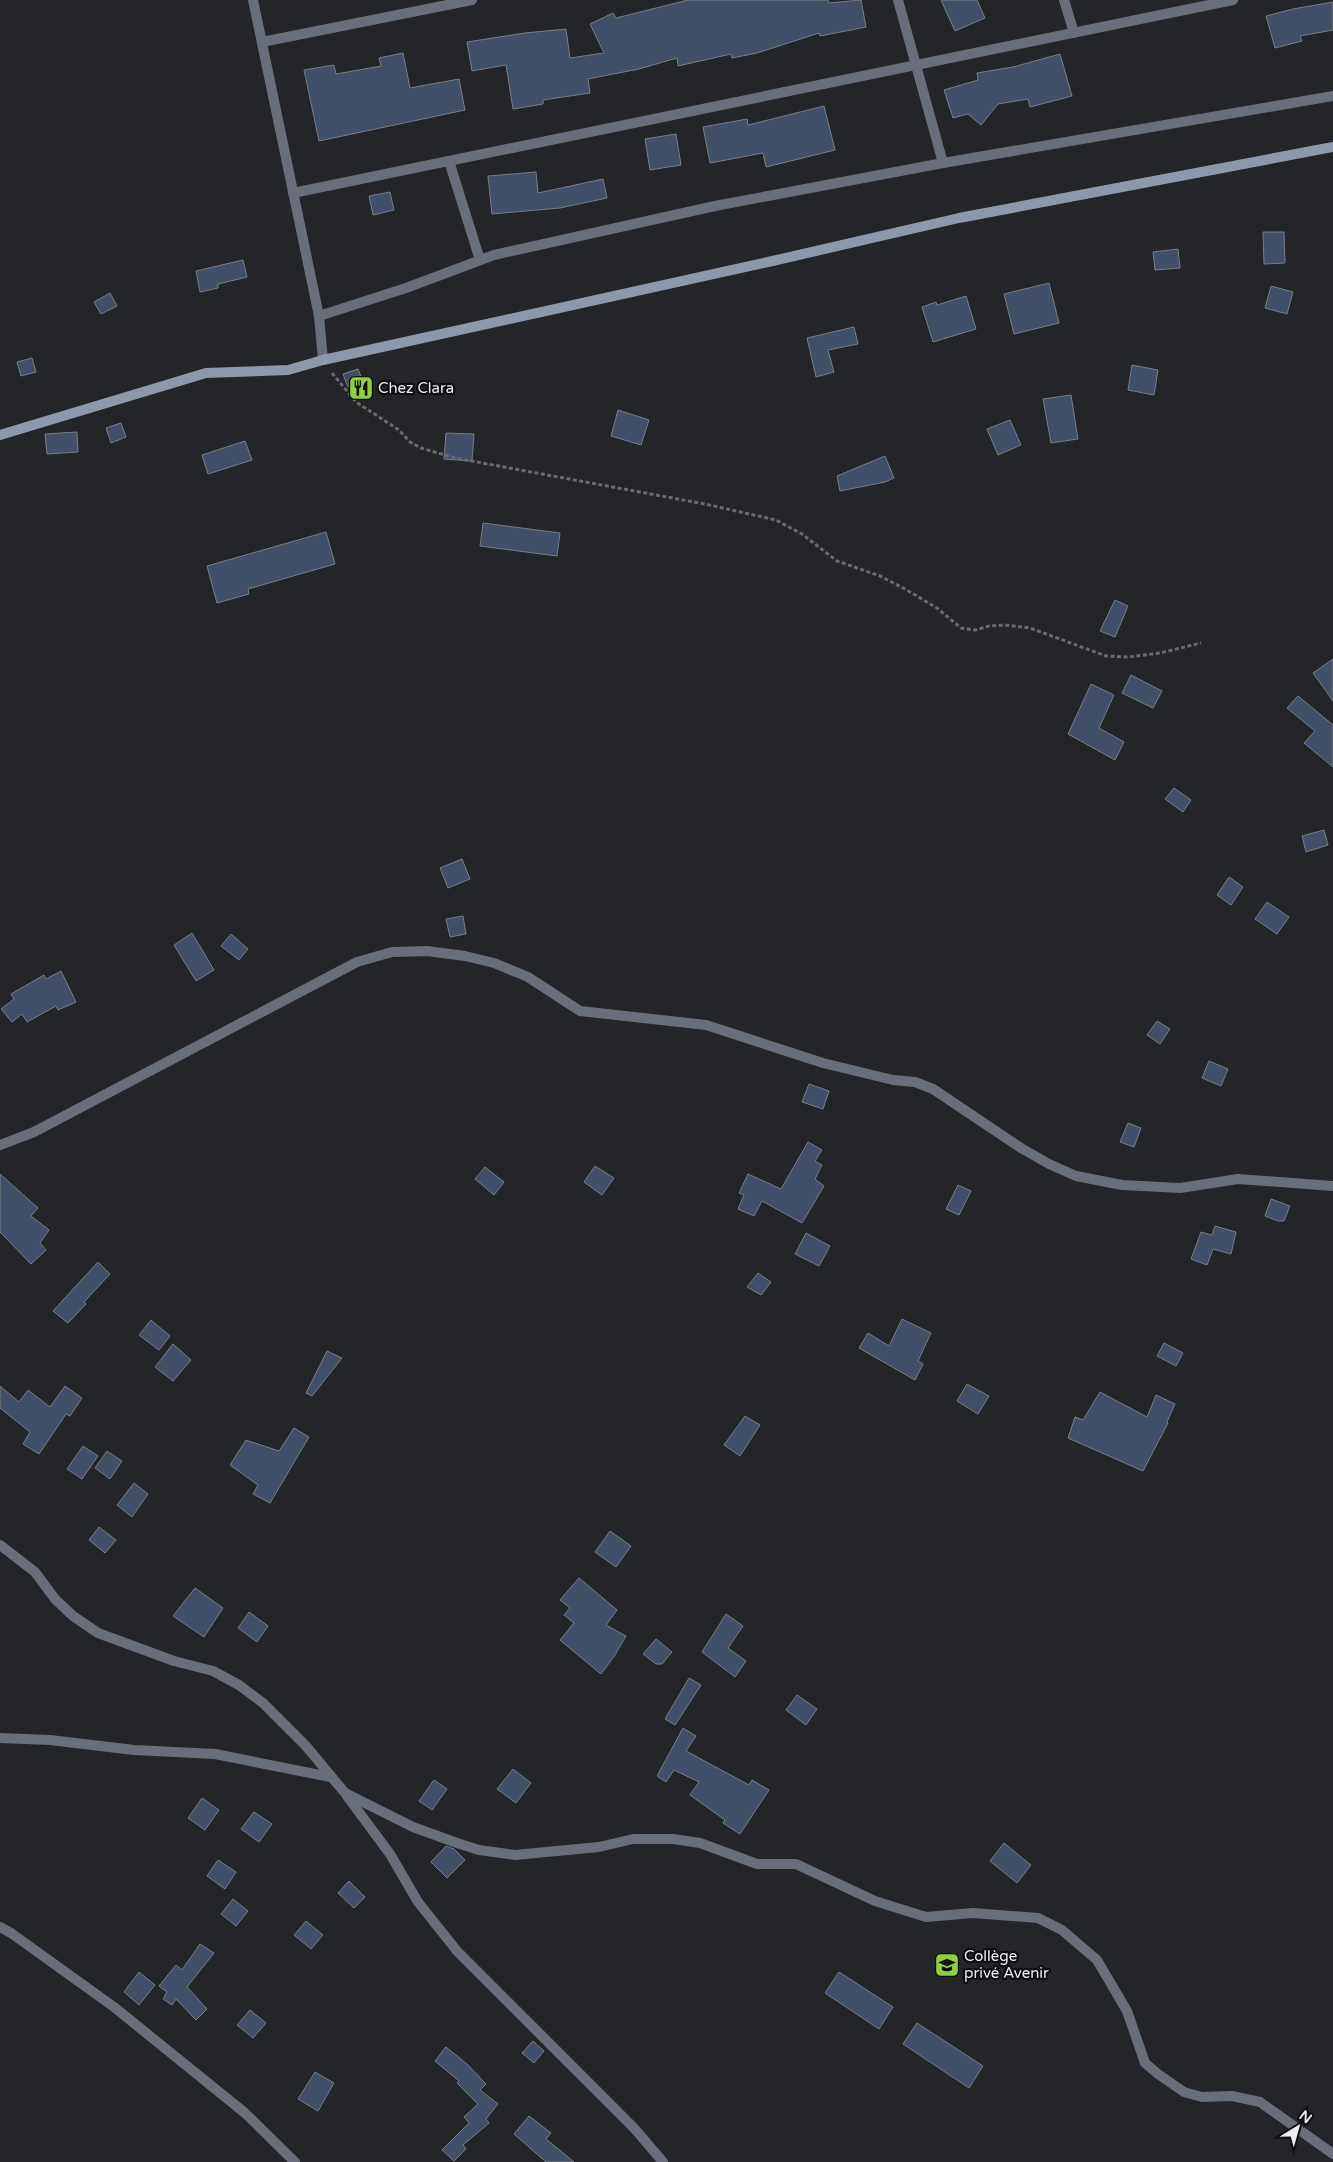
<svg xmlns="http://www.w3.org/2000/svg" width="1333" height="2162" viewBox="0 0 1333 2162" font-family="'Varela Round',sans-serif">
<rect width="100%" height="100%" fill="#232529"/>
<g fill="#415068" stroke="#7b7e83">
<polygon points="688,0 828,0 829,3 861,0 866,27 820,36 819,33 757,53 732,58 731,54 678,66 677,58 639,69 588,79 590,93 543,100 543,104 513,109 506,65 472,71 467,42 525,33 566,29 570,58 604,53 590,24 613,13 616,18"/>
<polygon points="941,0 977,0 985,18 955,31"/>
<polygon points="1333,2 1333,30 1300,36 1302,41 1275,48 1266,16 1293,9"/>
<polygon points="403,53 410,88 459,79 465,110 319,141 304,70 334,65 336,74 381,66 379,58"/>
<polygon points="1060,54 1072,96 1030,107 1028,99 998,104 981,125 968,114 953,118 944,90 978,80 977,73 1013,67"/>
<polygon points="824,106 835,150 766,167 763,153 710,163 703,127 747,119 748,125"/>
<polygon points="676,134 681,165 650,170 645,139"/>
<polygon points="536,172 538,193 603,179 607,198 560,208 492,214 488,176"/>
<polygon points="390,192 394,210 373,215 369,196"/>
<polygon points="1263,232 1284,232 1285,263 1264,264"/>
<polygon points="1178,249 1180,268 1155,270 1153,252"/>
<polygon points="243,260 247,277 218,284 218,288 200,292 196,271"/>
<polygon points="1049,283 1059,323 1014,334 1004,294"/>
<polygon points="1271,286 1293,292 1287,314 1265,308"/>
<polygon points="110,293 117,306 101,314 94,302"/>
<polygon points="966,296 976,329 933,342 922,307 936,302 937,305"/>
<polygon points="854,327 858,344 828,350 834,372 816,377 807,338"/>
<polygon points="32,358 36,372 21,376 17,362"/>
<polygon points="1132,365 1158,370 1154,395 1128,390"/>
<polygon points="358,369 363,382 348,387 343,374"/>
<polygon points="1071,395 1078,439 1051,443 1043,399"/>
<polygon points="618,410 649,420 641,445 611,436"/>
<polygon points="1010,420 1021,445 998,455 987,429"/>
<polygon points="121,423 126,437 111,443 106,428"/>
<polygon points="77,432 78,452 47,454 45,434"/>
<polygon points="446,433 474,434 472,461 444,459"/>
<polygon points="245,441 252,460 208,474 202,455"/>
<polygon points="885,456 894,478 885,482 840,491 837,476"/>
<polygon points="483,523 560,533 557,556 480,546"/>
<polygon points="326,532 335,564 248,589 249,594 217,603 207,566"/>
<polygon points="1115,600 1128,606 1115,637 1100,631"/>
<polygon points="1333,659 1333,701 1313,673"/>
<polygon points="1131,675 1162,691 1153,708 1122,693"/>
<polygon points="1091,684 1114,695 1099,728 1124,742 1115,760 1068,734"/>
<polygon points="1298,696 1333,725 1333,767 1304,743 1315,731 1287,708"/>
<polygon points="1174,788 1191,800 1183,812 1165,799"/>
<polygon points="1324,830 1328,845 1306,852 1302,836"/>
<polygon points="462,859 470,879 448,888 440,868"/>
<polygon points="1229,877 1243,887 1231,905 1217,895"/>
<polygon points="1267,902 1289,917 1277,934 1255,919"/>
<polygon points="463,916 466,934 450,937 446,919"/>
<polygon points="192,933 214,970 196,981 174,945"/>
<polygon points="231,934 248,949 239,960 221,946"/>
<polygon points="61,971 76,1002 58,1010 56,1006 27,1022 22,1014 12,1022 1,1009 14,999 11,994 44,975 46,979"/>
<polygon points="1157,1021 1170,1029 1160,1044 1147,1035"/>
<polygon points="1209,1061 1228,1069 1221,1086 1202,1078"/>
<polygon points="809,1084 829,1091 823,1109 802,1102"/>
<polygon points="1128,1123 1141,1128 1134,1147 1120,1142"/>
<polygon points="808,1142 822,1150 815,1161 822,1165 815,1179 824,1186 802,1223 762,1201 754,1216 738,1209 744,1195 739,1193 748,1174 781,1189"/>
<polygon points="595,1166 614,1178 602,1195 584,1182"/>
<polygon points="485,1167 504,1182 494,1195 475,1179"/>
<polygon points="0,1174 38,1208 31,1216 49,1230 40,1243 46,1250 31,1264 0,1232"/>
<polygon points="958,1185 971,1191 959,1215 946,1209"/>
<polygon points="1271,1199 1290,1206 1284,1221 1278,1221 1265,1216"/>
<polygon points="1215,1226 1236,1232 1231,1254 1213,1249 1207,1265 1191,1259 1201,1232 1212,1235"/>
<polygon points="806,1233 830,1246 819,1266 795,1254"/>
<polygon points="98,1262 110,1274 84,1302 86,1304 68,1323 53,1311"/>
<polygon points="758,1273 771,1282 761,1295 747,1287"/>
<polygon points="902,1319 931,1333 918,1361 923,1364 915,1380 859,1348 868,1333 889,1346"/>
<polygon points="151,1320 170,1336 159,1350 139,1335"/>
<polygon points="1164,1343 1183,1353 1176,1366 1157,1356"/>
<polygon points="173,1344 191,1360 173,1381 155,1367"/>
<polygon points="327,1351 342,1358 312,1396 306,1393"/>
<polygon points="967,1384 989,1396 978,1414 957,1401"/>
<polygon points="0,1386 19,1402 28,1390 50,1407 65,1386 82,1398 70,1416 66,1414 39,1454 23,1444 30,1432 0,1408"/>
<polygon points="1100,1392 1147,1417 1156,1395 1175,1404 1167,1422 1168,1423 1143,1471 1068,1438 1075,1417 1083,1420"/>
<polygon points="745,1416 760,1425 740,1456 724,1445"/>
<polygon points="294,1428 309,1437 270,1503 253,1494 258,1485 230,1465 246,1440 279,1451"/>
<polygon points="83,1446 98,1456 82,1479 67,1469"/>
<polygon points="107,1451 122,1461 110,1479 95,1468"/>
<polygon points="134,1483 148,1494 132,1517 117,1505"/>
<polygon points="99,1527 116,1540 105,1553 89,1540"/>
<polygon points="610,1531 631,1546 616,1567 595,1552"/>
<polygon points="579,1578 617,1610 606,1625 626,1636 615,1655 601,1674 560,1640 574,1623 564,1615 570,1608 560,1600"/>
<polygon points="195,1588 223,1608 204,1637 173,1616"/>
<polygon points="249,1612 268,1626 257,1642 238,1628"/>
<polygon points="726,1614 743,1626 728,1648 746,1661 735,1677 702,1652"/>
<polygon points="656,1639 672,1652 662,1664 656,1664 643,1654"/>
<polygon points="689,1678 701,1685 675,1725 665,1719"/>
<polygon points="797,1695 817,1709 806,1725 786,1710"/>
<polygon points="683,1728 696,1736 686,1751 749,1785 752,1780 769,1790 740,1834 723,1823 725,1820 690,1795 699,1782 674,1770 666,1782 657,1776"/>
<polygon points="513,1769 531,1783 516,1803 497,1789"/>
<polygon points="434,1780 447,1789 432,1810 419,1801"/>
<polygon points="202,1798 219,1810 205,1830 188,1818"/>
<polygon points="254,1812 272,1824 259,1842 241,1829"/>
<polygon points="1004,1843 1031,1865 1017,1883 990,1861"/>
<polygon points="446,1846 454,1849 465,1860 447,1878 431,1862"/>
<polygon points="218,1860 236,1872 225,1889 207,1876"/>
<polygon points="349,1881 365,1897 354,1908 338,1893"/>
<polygon points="233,1899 248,1911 236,1926 221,1914"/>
<polygon points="306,1921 323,1935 311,1949 294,1935"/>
<polygon points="200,1944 214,1953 187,1987 207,2009 196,2020 176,1999 172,2005 163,1999 167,1992 159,1986 176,1965 182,1970"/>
<polygon points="139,1972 155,1985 139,2005 124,1992"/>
<polygon points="839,1972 893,2007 879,2029 825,1993"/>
<polygon points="250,2010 266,2023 253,2038 237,2025"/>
<polygon points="917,2023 983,2066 969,2088 903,2044"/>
<polygon points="533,2041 544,2051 534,2063 522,2053"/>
<polygon points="446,2047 467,2064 486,2084 480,2090 498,2104 486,2119 489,2123 463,2145 466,2149 454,2161 442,2150 469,2123 464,2117 478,2104 457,2083 459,2081 435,2061"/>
<polygon points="315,2072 334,2083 318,2111 298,2099"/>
<polygon points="529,2116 551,2133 546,2139 574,2162 546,2162 514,2134"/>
</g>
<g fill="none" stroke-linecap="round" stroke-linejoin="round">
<polyline stroke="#686a6d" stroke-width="3" stroke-dasharray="4 2.5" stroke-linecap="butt" points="332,373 356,402 399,430 410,442 421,448 455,458 705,504 776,520 802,534 837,561 880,576 905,589 937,608 961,628 975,630 989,626 1005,625 1030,628 1106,656 1129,657 1160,653 1201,643"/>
<g stroke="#686f7a" stroke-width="10">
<polyline points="253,0 319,316 323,360"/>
<polyline points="898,0 943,163"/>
<polyline points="1064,0 1074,33"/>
<polyline points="262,42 472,0"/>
<polyline points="449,161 480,260"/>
<polyline points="293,193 1233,0"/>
<polyline points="319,316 406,288 494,255 715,206 943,163 1333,96"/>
<polyline points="0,1145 34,1132 357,962 392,952 427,951 465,956 494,963 528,977 580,1011 706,1025 823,1063 893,1080 915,1082 933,1089 1021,1148 1049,1164 1076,1176 1122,1185 1180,1188 1238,1179 1333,1186"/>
<polyline points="0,1545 35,1572 55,1599 73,1616 98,1633 174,1661 213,1671 239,1685 263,1703 306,1746 345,1793 413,1827 457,1843 479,1850 515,1855 599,1847 633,1839 673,1839 700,1843 757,1864 796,1864 875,1901 926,1917 973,1913 1038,1918 1062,1930 1097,1960 1127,2011 1145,2063 1158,2074 1184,2092 1202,2097 1232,2096 1260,2102 1333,2154"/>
<polyline points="0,1738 50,1740 134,1750 215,1754 330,1777"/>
<polyline points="347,1796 390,1854 418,1902 457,1951 634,2128 663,2162"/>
<polyline points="0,1927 11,1933 114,2007 245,2113 295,2162"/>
</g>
<polyline stroke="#8d98aa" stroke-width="10" points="0,435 206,373 288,370 323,360 768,262 959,218 1333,147"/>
</g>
<defs>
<symbol id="restaurant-square" viewBox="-11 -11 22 22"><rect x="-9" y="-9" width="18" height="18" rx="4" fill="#91cd40" stroke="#0d0e10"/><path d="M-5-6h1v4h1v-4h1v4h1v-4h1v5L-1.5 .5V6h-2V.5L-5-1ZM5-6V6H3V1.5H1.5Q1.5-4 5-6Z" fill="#111"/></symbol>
<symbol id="school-square" viewBox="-11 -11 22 22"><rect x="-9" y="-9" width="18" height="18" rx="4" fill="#91cd40" stroke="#0d0e10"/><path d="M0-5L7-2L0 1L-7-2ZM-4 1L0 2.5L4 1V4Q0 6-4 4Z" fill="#111"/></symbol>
</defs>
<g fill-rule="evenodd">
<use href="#restaurant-square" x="347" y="374" width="28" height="28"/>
<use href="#school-square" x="933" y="1951" width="28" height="28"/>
</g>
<g text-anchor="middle" stroke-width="4.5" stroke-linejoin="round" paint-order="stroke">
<g font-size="15" fill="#ebedf0" stroke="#0d0e10" text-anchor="start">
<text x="378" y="393">Chez Clara</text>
<text x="964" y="1961">Collège<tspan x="964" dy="17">privé Avenir</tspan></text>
</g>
</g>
<g transform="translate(1298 2127) rotate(37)" stroke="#0d0e10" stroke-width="4" paint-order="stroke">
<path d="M0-4L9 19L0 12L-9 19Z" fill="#ebedf0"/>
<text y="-8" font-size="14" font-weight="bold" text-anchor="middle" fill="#ebedf0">N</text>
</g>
</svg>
